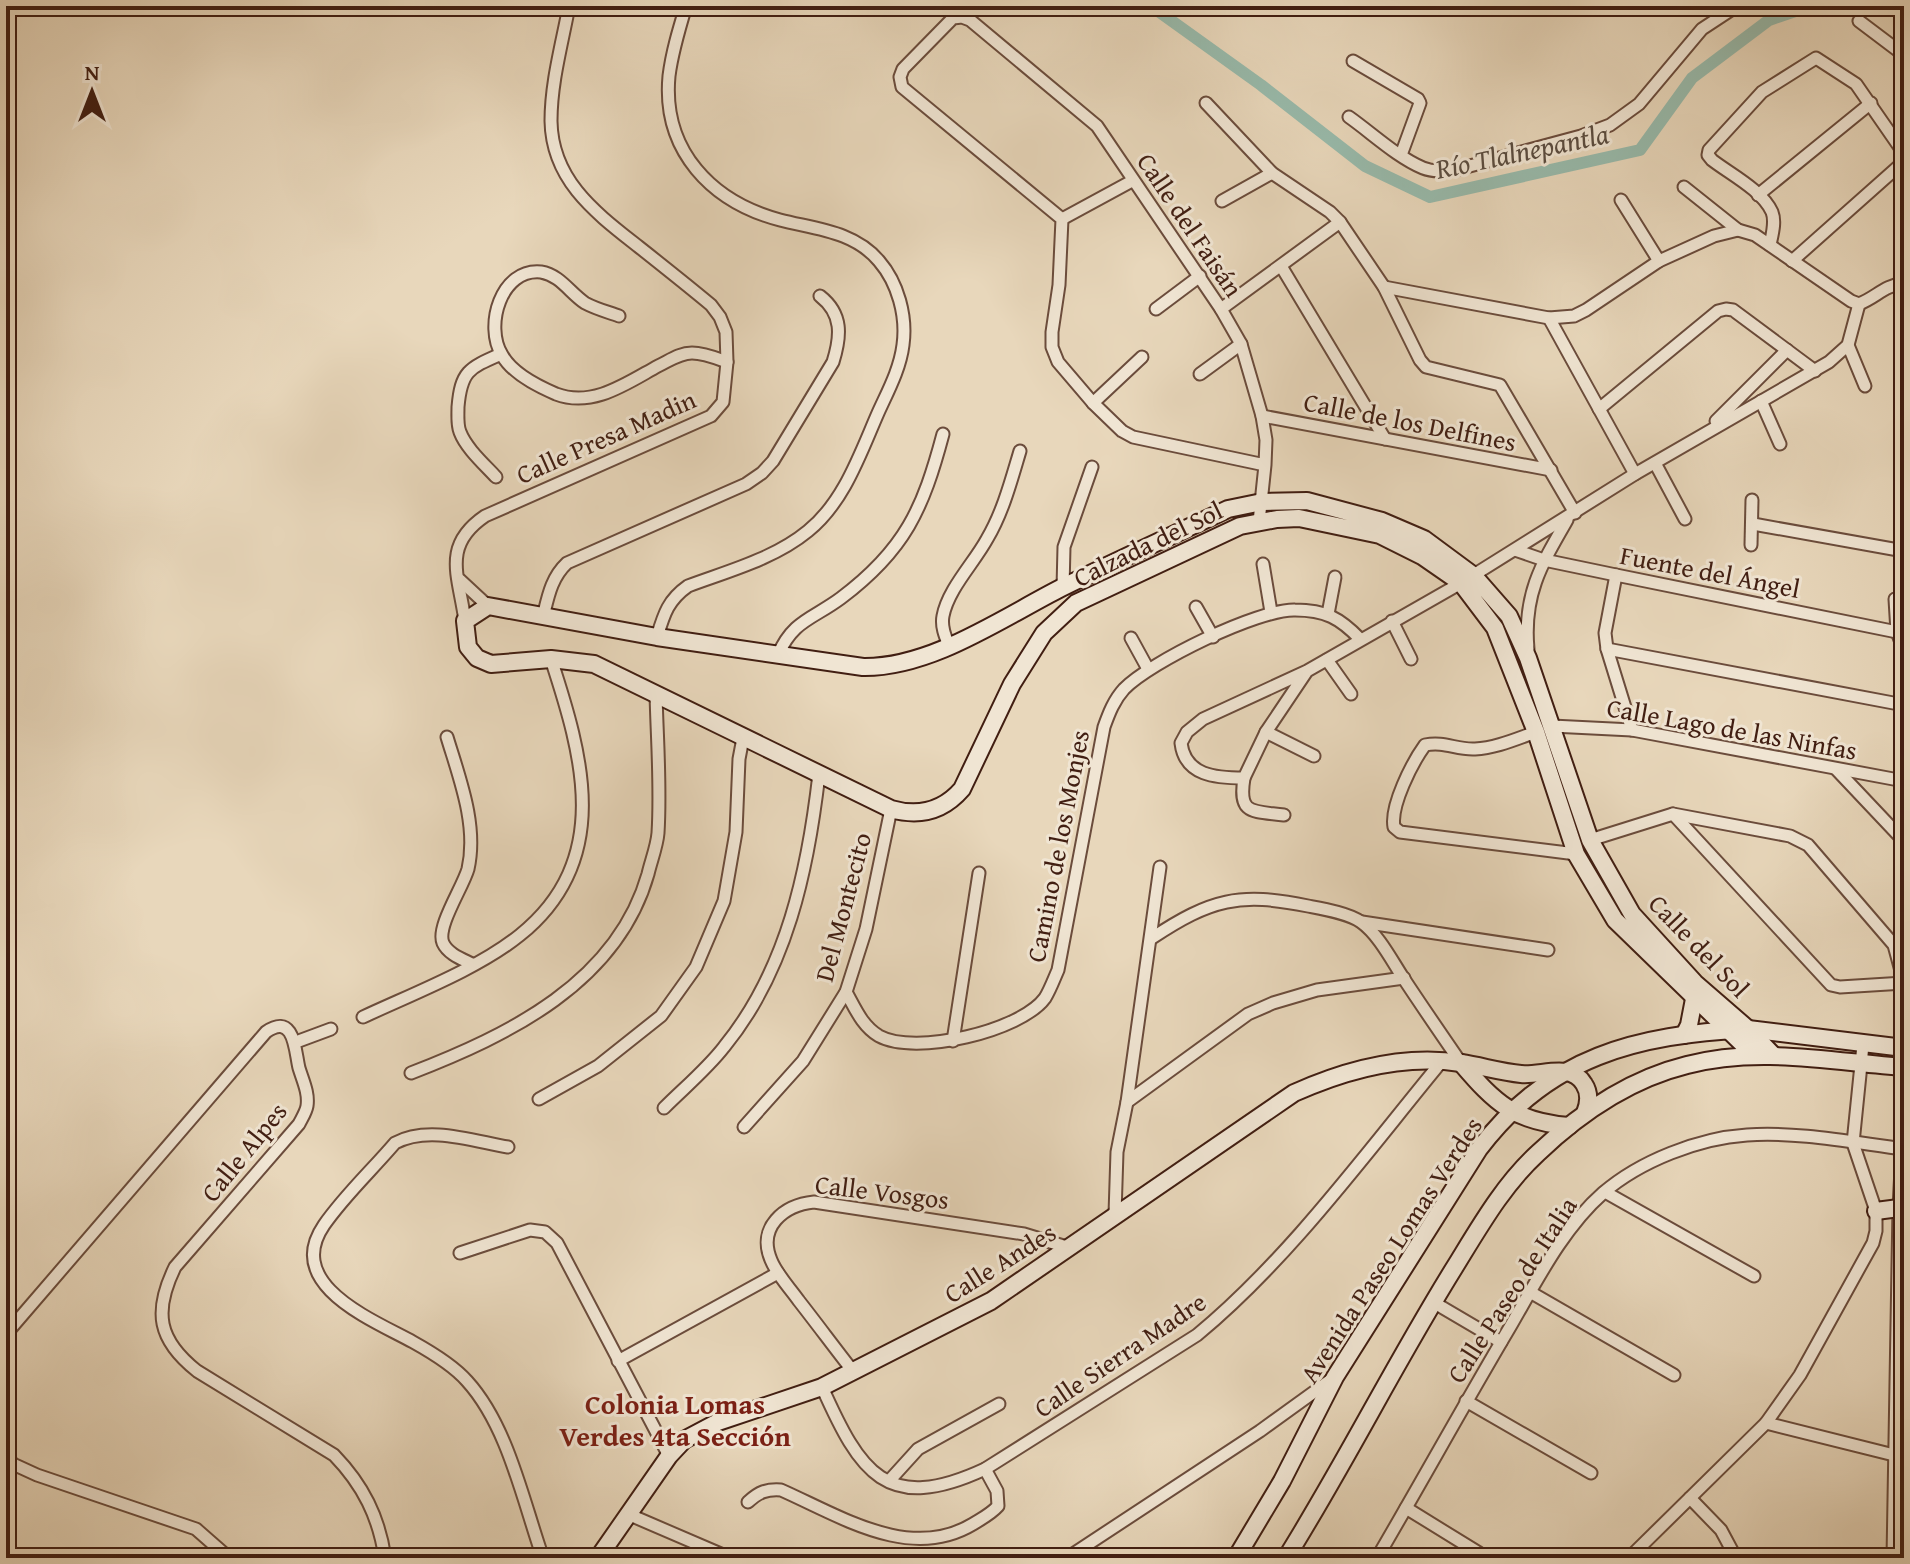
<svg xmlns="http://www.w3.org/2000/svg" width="1910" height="1564" viewBox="0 0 1910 1564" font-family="'Gentium Book Plus',serif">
<rect width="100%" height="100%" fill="#e8d7bb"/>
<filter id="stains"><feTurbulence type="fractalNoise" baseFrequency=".0025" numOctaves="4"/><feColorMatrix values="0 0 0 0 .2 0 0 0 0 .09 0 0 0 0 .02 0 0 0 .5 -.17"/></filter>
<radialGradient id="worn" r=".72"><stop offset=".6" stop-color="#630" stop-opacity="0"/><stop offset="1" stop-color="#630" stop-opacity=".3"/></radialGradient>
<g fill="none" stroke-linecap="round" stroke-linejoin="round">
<polyline stroke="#98baab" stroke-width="12" points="1151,6 1261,85 1365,166 1430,197 1640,150 1692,78 1769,20 1810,6"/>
<defs>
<g id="street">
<polyline points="1859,21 1904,55"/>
<polyline points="1353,61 1418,99 1420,103 1401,155"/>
<polyline points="1206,103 1272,173 1330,212 1340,222 1384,287 1420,360 1426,367 1500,385 1575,513"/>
<path d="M 1349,117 C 1373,134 1397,157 1423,168 C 1433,172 1444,171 1455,170 L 1581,136 L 1610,125 L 1639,104 L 1702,29 L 1737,6"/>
<polyline points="1684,187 1738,230"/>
<polyline points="1758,195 1871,103"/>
<polyline points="1621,200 1659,261"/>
<polyline points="1222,201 1272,173"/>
<polyline points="1062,219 1132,181"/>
<path d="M 1770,245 C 1772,235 1776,222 1772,212 C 1762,190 1730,174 1712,160 L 1708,155 L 1709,150 L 1762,92 L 1816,58 L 1856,84 L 1901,149 L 1903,157 L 1900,165 L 1792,261"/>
<polyline points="1281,266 1385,439"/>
<polyline points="1384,287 1549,318 1574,316 1586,310 1659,261 1714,236 1738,230 1755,235 1851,301 1859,304"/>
<path d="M 1859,304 C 1877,297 1883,286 1904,283"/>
<polyline points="1156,309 1200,276"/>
<polyline points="1221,309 1340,222"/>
<path d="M 619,316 C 608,312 596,309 585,303 C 570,293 560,275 541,272 C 501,268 484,326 502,355 C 512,373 537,386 556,394 C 593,408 627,383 658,366 C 669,361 679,353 692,353 C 704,353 716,358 727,362"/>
<polyline points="1549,318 1635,474"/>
<polyline points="1848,345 1865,386"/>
<polyline points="1200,374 1241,344"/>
<polyline points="1761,401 1780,444"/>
<polyline points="1093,403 1142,357"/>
<polyline points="1599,409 1718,311 1726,309 1733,310 1815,371"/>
<polyline points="1262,416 1551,470"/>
<polyline points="1716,421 1787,350"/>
<polyline points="1655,463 1685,519"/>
<path d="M 496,477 C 484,464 466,448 460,432 C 457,425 458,416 458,407 C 461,371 469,368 501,354"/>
<polyline points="1259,522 1265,465 1266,440 1262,416 1241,344 1221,309 1097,126 970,20 962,17 953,18 903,69 900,77 902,87 1062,219 1059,285 1052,332 1052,347 1058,362 1093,403 1122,431 1133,437 1265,465"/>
<polyline points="1753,524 1904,551"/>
<polyline points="1751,545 1752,500"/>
<polyline points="1515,550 1544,560 1616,575 1897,632"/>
<polyline points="1263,564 1271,612"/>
<polyline points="1616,575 1605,633 1607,649 1632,730"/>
<polyline points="460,580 488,606"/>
<polyline points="1063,588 1064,547 1092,467"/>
<polyline points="1895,599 1897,632 1904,650"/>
<polyline points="1196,607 1213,637"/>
<polyline points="1328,614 1335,577"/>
<path d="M 543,617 C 548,597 551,578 567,563 L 746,484 L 762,473 L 773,461 L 833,362 C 841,336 843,314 820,296"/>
<path d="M 465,621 C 459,576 441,546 485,516 L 711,416 L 723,402 L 727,362 L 726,332 L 720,317 L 711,305 C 687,285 663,266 639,247 C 596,213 552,181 551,121 C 551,82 562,44 569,6"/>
<polyline points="1392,621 1411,659"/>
<path d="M 657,637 C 664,614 668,600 688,586 C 728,571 774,559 808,531 C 844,502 860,454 878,413 C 888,391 900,369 903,345 C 907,316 898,283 879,261 C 854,231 815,229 780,220 C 712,202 662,151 669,76 C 672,52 679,29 686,6"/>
<polyline points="1131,638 1148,669"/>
<path d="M 949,646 C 945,636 941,626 943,616 C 948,589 974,563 987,539 C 1003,512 1011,481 1020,451"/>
<path d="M 1528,649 C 1523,595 1541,565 1567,520"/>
<polyline points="1607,649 1904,705"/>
<path d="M 778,655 C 793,620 813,619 841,598 C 905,550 923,509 943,434"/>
<polyline points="1327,660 1351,694"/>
<path d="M 1307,671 L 1266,732 L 1244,778 C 1216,778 1185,776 1181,743 L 1187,732 L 1203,719 L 1307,671 L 1461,583 L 1635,474 L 1829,362 L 1848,345 L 1859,304"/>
<polyline points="1552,726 1632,730 1904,781"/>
<polyline points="1266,732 1314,756"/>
<path d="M 1536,732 C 1516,739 1496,748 1475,749 C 1456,750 1445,741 1425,745 C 1412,763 1390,806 1394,827 L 1400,832 L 1576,854"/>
<path d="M 447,737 C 459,777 478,825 468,869 C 463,887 436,927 443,943 C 448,954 462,959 472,964"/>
<polyline points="1836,769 1904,841"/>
<path d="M 1244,778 C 1238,815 1252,811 1284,815"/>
<polyline points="1673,814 1831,985 1840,987 1904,983"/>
<polyline points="1590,840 1673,814 1790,836 1808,845 1894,945 1904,982"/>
<polyline points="1362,922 1548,950"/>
<path d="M 1152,938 C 1211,899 1239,892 1308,906 C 1324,909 1348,913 1361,922 C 1378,934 1391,959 1402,976 C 1421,1005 1441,1034 1461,1063"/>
<path d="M 846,992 C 855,1008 862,1026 879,1036 C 915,1056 1021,1031 1045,998 C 1050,990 1054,979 1058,970 L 1104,727 C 1109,713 1114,700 1124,689 C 1150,662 1258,609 1295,610 C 1325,610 1340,618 1360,639"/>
<path d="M 363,1017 C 412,994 478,969 520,935 C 613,860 583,757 551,659"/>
<polyline points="953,1041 979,873"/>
<polyline points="296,1042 331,1029"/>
<path d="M 411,1073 C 509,1035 617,983 648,874 C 651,861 657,846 658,833 C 661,786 657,739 656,693"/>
<polyline points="539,1099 598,1066 661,1016 696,967 724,901 736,832 739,759 743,738"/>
<polyline points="1127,1102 1248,1014 1273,1003 1317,990 1404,978"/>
<path d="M 664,1108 C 684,1088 707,1069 724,1047 C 787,970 808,870 819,774"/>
<polyline points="744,1127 803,1061 846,992 866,929 891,809"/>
<path d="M 508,1147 C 473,1141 428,1125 395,1143 C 372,1170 344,1196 324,1225 C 283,1285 373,1320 413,1342 C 431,1352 453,1365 467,1381 C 508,1426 523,1501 543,1558"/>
<polyline points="1605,1192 1754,1276"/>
<polyline points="1115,1214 1117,1152 1127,1102 1160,867"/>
<polyline points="460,1253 530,1230 545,1232 557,1243 669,1456"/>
<polyline points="1530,1292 1674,1375"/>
<polyline points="1433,1302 1501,1342"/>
<path d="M 6,1334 L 266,1032 C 295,1012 295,1052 299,1068 C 303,1081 309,1093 307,1106 C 306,1112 302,1118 299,1124 L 175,1267 C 153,1312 158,1340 197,1371 L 334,1455 C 363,1485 379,1517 385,1558"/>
<polyline points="618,1361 778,1273"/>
<path d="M 852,1370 C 834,1347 817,1324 799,1301 C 790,1288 777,1275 771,1260 C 757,1227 784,1205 814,1202 L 1024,1234 L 1070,1248"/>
<path d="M 822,1387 C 860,1472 886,1515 985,1469 L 1197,1335 C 1289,1259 1366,1153 1442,1061"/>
<polyline points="1466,1401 1591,1473"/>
<polyline points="1766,1423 1894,1455"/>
<polyline points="6,1456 13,1464 37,1475 196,1529 229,1558"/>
<polyline points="889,1481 918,1449 999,1404"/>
<polyline points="1690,1498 1721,1530 1736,1558"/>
<path d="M 748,1502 C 759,1492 766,1489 781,1490 C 840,1516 910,1562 973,1524 C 981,1519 991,1514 998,1506 L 997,1491 L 985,1469"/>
<polyline points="1406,1508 1479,1553"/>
<polyline points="630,1515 730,1558"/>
<polyline points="1067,1558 1260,1431 1332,1379"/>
<path d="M 1377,1558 C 1422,1481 1465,1403 1510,1327 C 1536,1282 1563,1228 1603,1193 C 1640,1161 1699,1138 1747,1135 C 1795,1131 1856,1143 1904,1149"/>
<polyline points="1629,1558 1766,1423 1800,1375 1873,1243 1876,1231 1876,1211 1853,1143 1863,1045"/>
<polyline points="1893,1558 1899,1208 1904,1112"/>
</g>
<g id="secondary">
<polyline points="1684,1035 1689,1025 1694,999"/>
<path d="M 1755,1056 L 1615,920 L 1576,854 L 1536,732 L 1495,628 L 1461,583 L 1422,556 L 1380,535 L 1299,518 L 1277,519 L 1240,526 L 1076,603 L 1044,633 L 1012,684 L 962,789 C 943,811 919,817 891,809 L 594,664 L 551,659 L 491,664 L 477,658 L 468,647 L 465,621 L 488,606 L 657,637 L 863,667 C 931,668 1002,618 1061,588 C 1116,561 1173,535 1228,509 L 1262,502 L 1307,501 L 1382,521 L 1424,539 L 1474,576 L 1509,616 L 1528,658 L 1590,840 L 1632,914 L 1695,983 L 1748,1029 L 1774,1056"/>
<path d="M 1461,1063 C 1495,1103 1515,1122 1569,1126"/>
<polyline points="1876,1211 1899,1208"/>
<path d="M 598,1558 L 669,1456 L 684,1440 L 718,1422 L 822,1387 L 991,1301 L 1294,1093 C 1345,1070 1404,1054 1461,1063 C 1481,1066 1501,1072 1521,1074 C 1542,1076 1571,1062 1584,1084 C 1590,1093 1589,1103 1585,1113"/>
<path d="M 1236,1558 L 1282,1481 L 1335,1377 L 1479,1149 C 1549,1056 1637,1035 1748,1029 L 1904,1048"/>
<path d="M 1286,1558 C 1346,1462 1396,1361 1456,1265 C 1480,1226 1504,1184 1538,1153 C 1580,1113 1630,1079 1687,1065 C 1758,1046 1833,1062 1904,1067"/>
</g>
</defs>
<use href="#street" stroke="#6b4c3c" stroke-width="15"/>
<use href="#secondary" stroke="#411e12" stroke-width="20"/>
<use href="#street" stroke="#f0e5d3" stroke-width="11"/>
<use href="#secondary" stroke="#f0e5d3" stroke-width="16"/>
</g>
<g text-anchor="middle" stroke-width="6" stroke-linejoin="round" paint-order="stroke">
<g font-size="26" fill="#411e12" stroke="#f0e5d3">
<text transform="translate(1190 225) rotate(56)" y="9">Calle del Faisán</text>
<text transform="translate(1410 422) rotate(11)" y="9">Calle de los Delfines</text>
<text transform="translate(606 437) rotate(-24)" y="9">Calle Presa Madin</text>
<text transform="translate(1148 544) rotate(-26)" y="9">Calzada del Sol</text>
<text transform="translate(1710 572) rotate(11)" y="9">Fuente del Ángel</text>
<text transform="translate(1732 729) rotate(10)" y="9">Calle Lago de las Ninfas</text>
<text transform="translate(1058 846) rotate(-79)" y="9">Camino de los Monjes</text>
<text transform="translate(843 907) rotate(-75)" y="9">Del Montecito</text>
<text transform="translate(1699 946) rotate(46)" y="9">Calle del Sol</text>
<text transform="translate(244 1152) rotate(-51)" y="9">Calle Alpes</text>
<text transform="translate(882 1192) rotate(7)" y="9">Calle Vosgos</text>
<text transform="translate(1391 1250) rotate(-57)" y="9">Avenida Paseo Lomas Verdes</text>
<text transform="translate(1000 1263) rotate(-32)" y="9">Calle Andes</text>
<text transform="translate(1512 1290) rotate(-57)" y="9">Calle Paseo de Italia</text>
<text transform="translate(1120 1355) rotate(-34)" y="9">Calle Sierra Madre</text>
</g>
<g font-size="28" font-style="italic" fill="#5b4d40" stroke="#f0e5d3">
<text transform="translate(1522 151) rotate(-12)" y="10">Río Tlalnepantla</text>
</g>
<g font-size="28" font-weight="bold" fill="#7a1f14" stroke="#f0e5d3">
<text x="675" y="1414">Colonia Lomas<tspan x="675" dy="32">Verdes 4ta Sección</tspan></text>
</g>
</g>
<rect width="1910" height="1564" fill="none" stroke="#e8d7bb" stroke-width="32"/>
<rect x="8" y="8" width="1894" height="1548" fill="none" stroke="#411e12" stroke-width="4"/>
<rect x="16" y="16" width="1878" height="1532" fill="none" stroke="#411e12" stroke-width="2"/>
<g transform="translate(92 92)" stroke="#f0e5d3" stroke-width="6" paint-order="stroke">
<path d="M0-6L14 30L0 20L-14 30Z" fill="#411e12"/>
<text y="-12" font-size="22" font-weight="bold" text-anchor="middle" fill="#411e12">N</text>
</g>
<rect width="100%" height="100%" filter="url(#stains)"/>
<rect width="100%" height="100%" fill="url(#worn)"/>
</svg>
